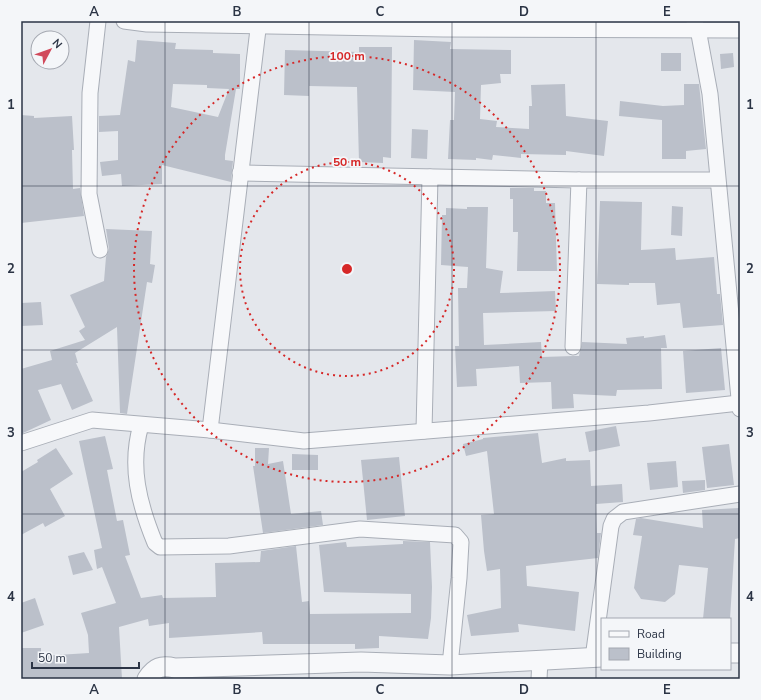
<svg xmlns="http://www.w3.org/2000/svg" width="761" height="700" viewBox="0 0 761 700" font-family="'Nunito Sans',sans-serif">
<rect width="100%" height="100%" fill="#e4e7ec"/>
<g fill="#bbc0ca" fill-rule="evenodd">
<path d="M 137,40 L 176,43 L 175,49 L 213,50 L 213,53 L 240,54 L 240,89 L 236,89 L 225,155 L 225,160 L 233,161 L 231,182 L 162,165 L 162,184 L 122,186 L 121,174 L 102,176 L 100,162 L 118,160 L 118,131 L 99,132 L 99,116 L 120,115 L 128,60 L 135,62 ZM 173,84 L 207,85 L 207,88 L 229,89 L 218,117 L 171,107 Z"/>
<polygon points="414,40 451,42 450,49 511,50 511,74 500,74 501,83 481,85 480,119 497,121 496,127 529,129 529,106 532,106 531,85 565,84 566,116 608,121 604,156 566,151 566,155 521,154 521,158 493,155 492,160 476,158 476,160 448,159 450,120 454,120 455,92 413,90"/>
<polygon points="359,47 392,47 391,158 383,157 383,163 359,162 357,87 309,86 309,96 284,95 285,50 359,52"/>
<rect x="661" y="53" width="20" height="18"/>
<polygon points="733,53 734,67 721,69 720,54"/>
<polygon points="684,84 699,84 706,149 686,151 686,159 662,159 662,120 619,116 620,101 663,106 684,105"/>
<polygon points="21,115 34,116 34,118 72,116 74,150 72,150 73,189 80,188 84,216 21,223"/>
<polygon points="412,129 428,130 427,159 411,158"/>
<polygon points="510,188 534,188 534,191 546,191 546,203 555,203 557,271 517,271 518,232 513,232 513,199 510,199"/>
<polygon points="600,201 642,202 641,250 675,248 676,260 714,257 717,294 720,294 723,325 683,328 680,303 657,305 655,283 629,283 629,285 597,284"/>
<polygon points="672,206 683,207 682,236 671,235"/>
<polygon points="467,207 488,207 486,268 503,271 500,293 555,291 556,311 483,313 484,345 541,342 542,357 573,356 579,356 582,342 627,344 626,338 644,336 644,338 665,335 667,348 661,348 662,389 617,390 616,396 573,394 574,408 552,409 551,382 520,383 519,366 476,369 477,386 457,387 455,346 459,346 458,288 467,288 468,267 441,265 442,215 446,215 446,208 467,209"/>
<polygon points="106,229 152,231 150,264 155,265 152,283 147,282 127,414 120,413 117,327 75,353 78,363 76,363 93,401 72,410 61,384 38,390 51,420 21,434 21,369 52,360 50,351 85,340 79,331 85,327 70,295 104,281 106,257 109,249"/>
<polygon points="41,302 43,325 21,326 21,303"/>
<polygon points="721,348 725,390 686,393 683,351"/>
<polygon points="616,426 620,446 589,452 585,432"/>
<polygon points="538,433 542,463 566,458 566,461 590,460 591,486 622,484 623,502 596,504 597,533 601,533 598,558 526,566 527,586 579,592 575,631 518,624 519,632 471,636 467,615 501,608 500,569 487,571 484,551 481,515 494,514 487,451 466,456 463,444 483,439 483,438"/>
<polygon points="105,436 113,469 107,470 117,521 123,520 130,555 125,556 141,598 162,595 163,598 216,597 215,563 260,562 261,551 296,546 302,602 309,601 310,614 411,613 411,594 324,592 319,545 346,542 347,547 403,544 403,541 430,542 432,587 431,618 428,639 379,636 379,648 355,649 355,644 263,644 262,632 169,638 169,623 149,626 148,619 119,627 122,679 21,679 21,648 41,648 41,656 89,653 88,635 81,613 116,603 102,567 97,569 94,550 102,548 79,441"/>
<polygon points="729,444 734,485 707,488 702,447"/>
<polygon points="56,448 73,474 50,489 65,516 45,527 43,523 21,535 21,472 38,462 37,460"/>
<polygon points="255,448 269,448 268,464 283,461 291,514 321,511 323,525 263,533 253,466 255,466"/>
<polygon points="292,454 318,455 318,470 292,470"/>
<polygon points="399,457 405,516 367,520 361,460"/>
<polygon points="676,461 678,487 650,490 647,463"/>
<polygon points="705,480 705,490 683,493 682,481"/>
<polygon points="739,508 740,538 735,539 730,619 703,619 708,568 679,565 675,594 665,602 641,599 634,588 642,536 633,535 636,519 641,518 703,528 702,510"/>
<polygon points="84,552 93,570 73,575 68,556"/>
<polygon points="35,598 44,625 21,633 21,603"/>
</g>
<g fill="none" stroke-linecap="round" stroke-linejoin="round">
<defs>
<g id="minor">
<polyline points="98,21 90,93 89,194 100,250"/>
<polyline points="124,21 147,24 444,29 740,30"/>
<polyline points="694,21 698,29 710,94 740,409"/>
<polyline points="240,173 579,180 717,180"/>
<polyline points="573,347 579,180"/>
<path d="M 141,425 C 129,466 139,504 155,543 L 160,547 L 229,546 L 360,529 L 455,535 L 461,542 L 459,578 L 450,665"/>
<polyline points="210,430 259,21"/>
<polyline points="424,431 430,177"/>
<polyline points="21,443 92,420 210,430 304,441 649,413 739,403"/>
<polyline points="593,658 611,526 614,519 623,512 740,494"/>
<polyline points="539,679 540,660"/>
</g>
<g id="tertiary">
<polyline points="730,653 740,653"/>
<path d="M 147,679 C 155,667 161,665 175,668 L 361,662 L 450,665 L 602,657"/>
</g>
</defs>
<use href="#minor" stroke="#a9aeb7" stroke-width="17"/>
<use href="#tertiary" stroke="#a9aeb7" stroke-width="21"/>
<use href="#minor" stroke="#f7f8fa" stroke-width="15"/>
<use href="#tertiary" stroke="#f7f8fa" stroke-width="19"/>
</g>
<path fill="none" stroke="#2b3445" stroke-width="1" stroke-opacity="0.55" d="M 165,21 L 165,679M 309,21 L 309,679M 452,21 L 452,679M 596,21 L 596,679M 21,186 L 740,186M 21,350 L 740,350M 21,514 L 740,514"/>
<g fill="none" stroke="#d62828" stroke-width="2" stroke-dasharray="2 4">
<circle cx="347" cy="269" r="107"/>
<circle cx="347" cy="269" r="213"/>
</g>
<circle cx="347" cy="269" r="6" fill="#d62828" stroke="#f4f6f9" stroke-width="2"/>
<g font-size="12" text-anchor="middle" font-weight="bold" fill="#d62828" stroke="#f4f6f9" stroke-width="3.5" stroke-linejoin="round" paint-order="stroke">
<text x="347" y="60">100 m</text>
<text x="347" y="166">50 m</text>
</g>
<rect width="761" height="700" fill="none" stroke="#f4f6f9" stroke-width="44"/>
<rect x="601" y="618" width="130" height="52" fill="#f4f6f9" stroke="#a4a8b1"/>
<rect x="609" y="631" width="20" height="6" fill="#f7f8fa" stroke="#a4a8b1"/>
<text x="637" y="638" font-size="12" fill="#2b3445">Road</text>
<rect x="609" y="648" width="20" height="12" fill="#bbc0ca" stroke="#a4a8b1"/>
<text x="637" y="658" font-size="12" fill="#2b3445">Building</text>
<g transform="translate(50 50) rotate(49)"><circle r="19" fill="#f4f6f9" stroke="#a4a8b1"/>
<path d="M0-3L7 15L0 10L-7 15Z" fill="#d1495b"/>
<text y="-6" font-size="11" font-weight="bold" text-anchor="middle" fill="#2b3445">N</text>
</g>
<path d="M32 662v6h107v-6" fill="none" stroke="#2b3445" stroke-width="2"/>
<text x="38" y="662" font-size="12" fill="#2b3445" stroke="#f4f6f9" stroke-width="3" paint-order="stroke">50 m</text>
<rect x="22" y="22" width="717" height="656" fill="none" stroke="#2b3445" stroke-width="1.5"/>
<g font-size="13" text-anchor="middle" font-weight="bold" fill="#2b3445">
<text x="94" y="16">A</text>
<text x="237" y="16">B</text>
<text x="380" y="16">C</text>
<text x="524" y="16">D</text>
<text x="667" y="16">E</text>
<text x="11" y="109">1</text>
<text x="750" y="109">1</text>
<text x="11" y="273">2</text>
<text x="750" y="273">2</text>
<text x="11" y="437">3</text>
<text x="750" y="437">3</text>
<text x="11" y="601">4</text>
<text x="750" y="601">4</text>
<text x="94" y="694">A</text>
<text x="237" y="694">B</text>
<text x="380" y="694">C</text>
<text x="524" y="694">D</text>
<text x="667" y="694">E</text>
</g>
</svg>
